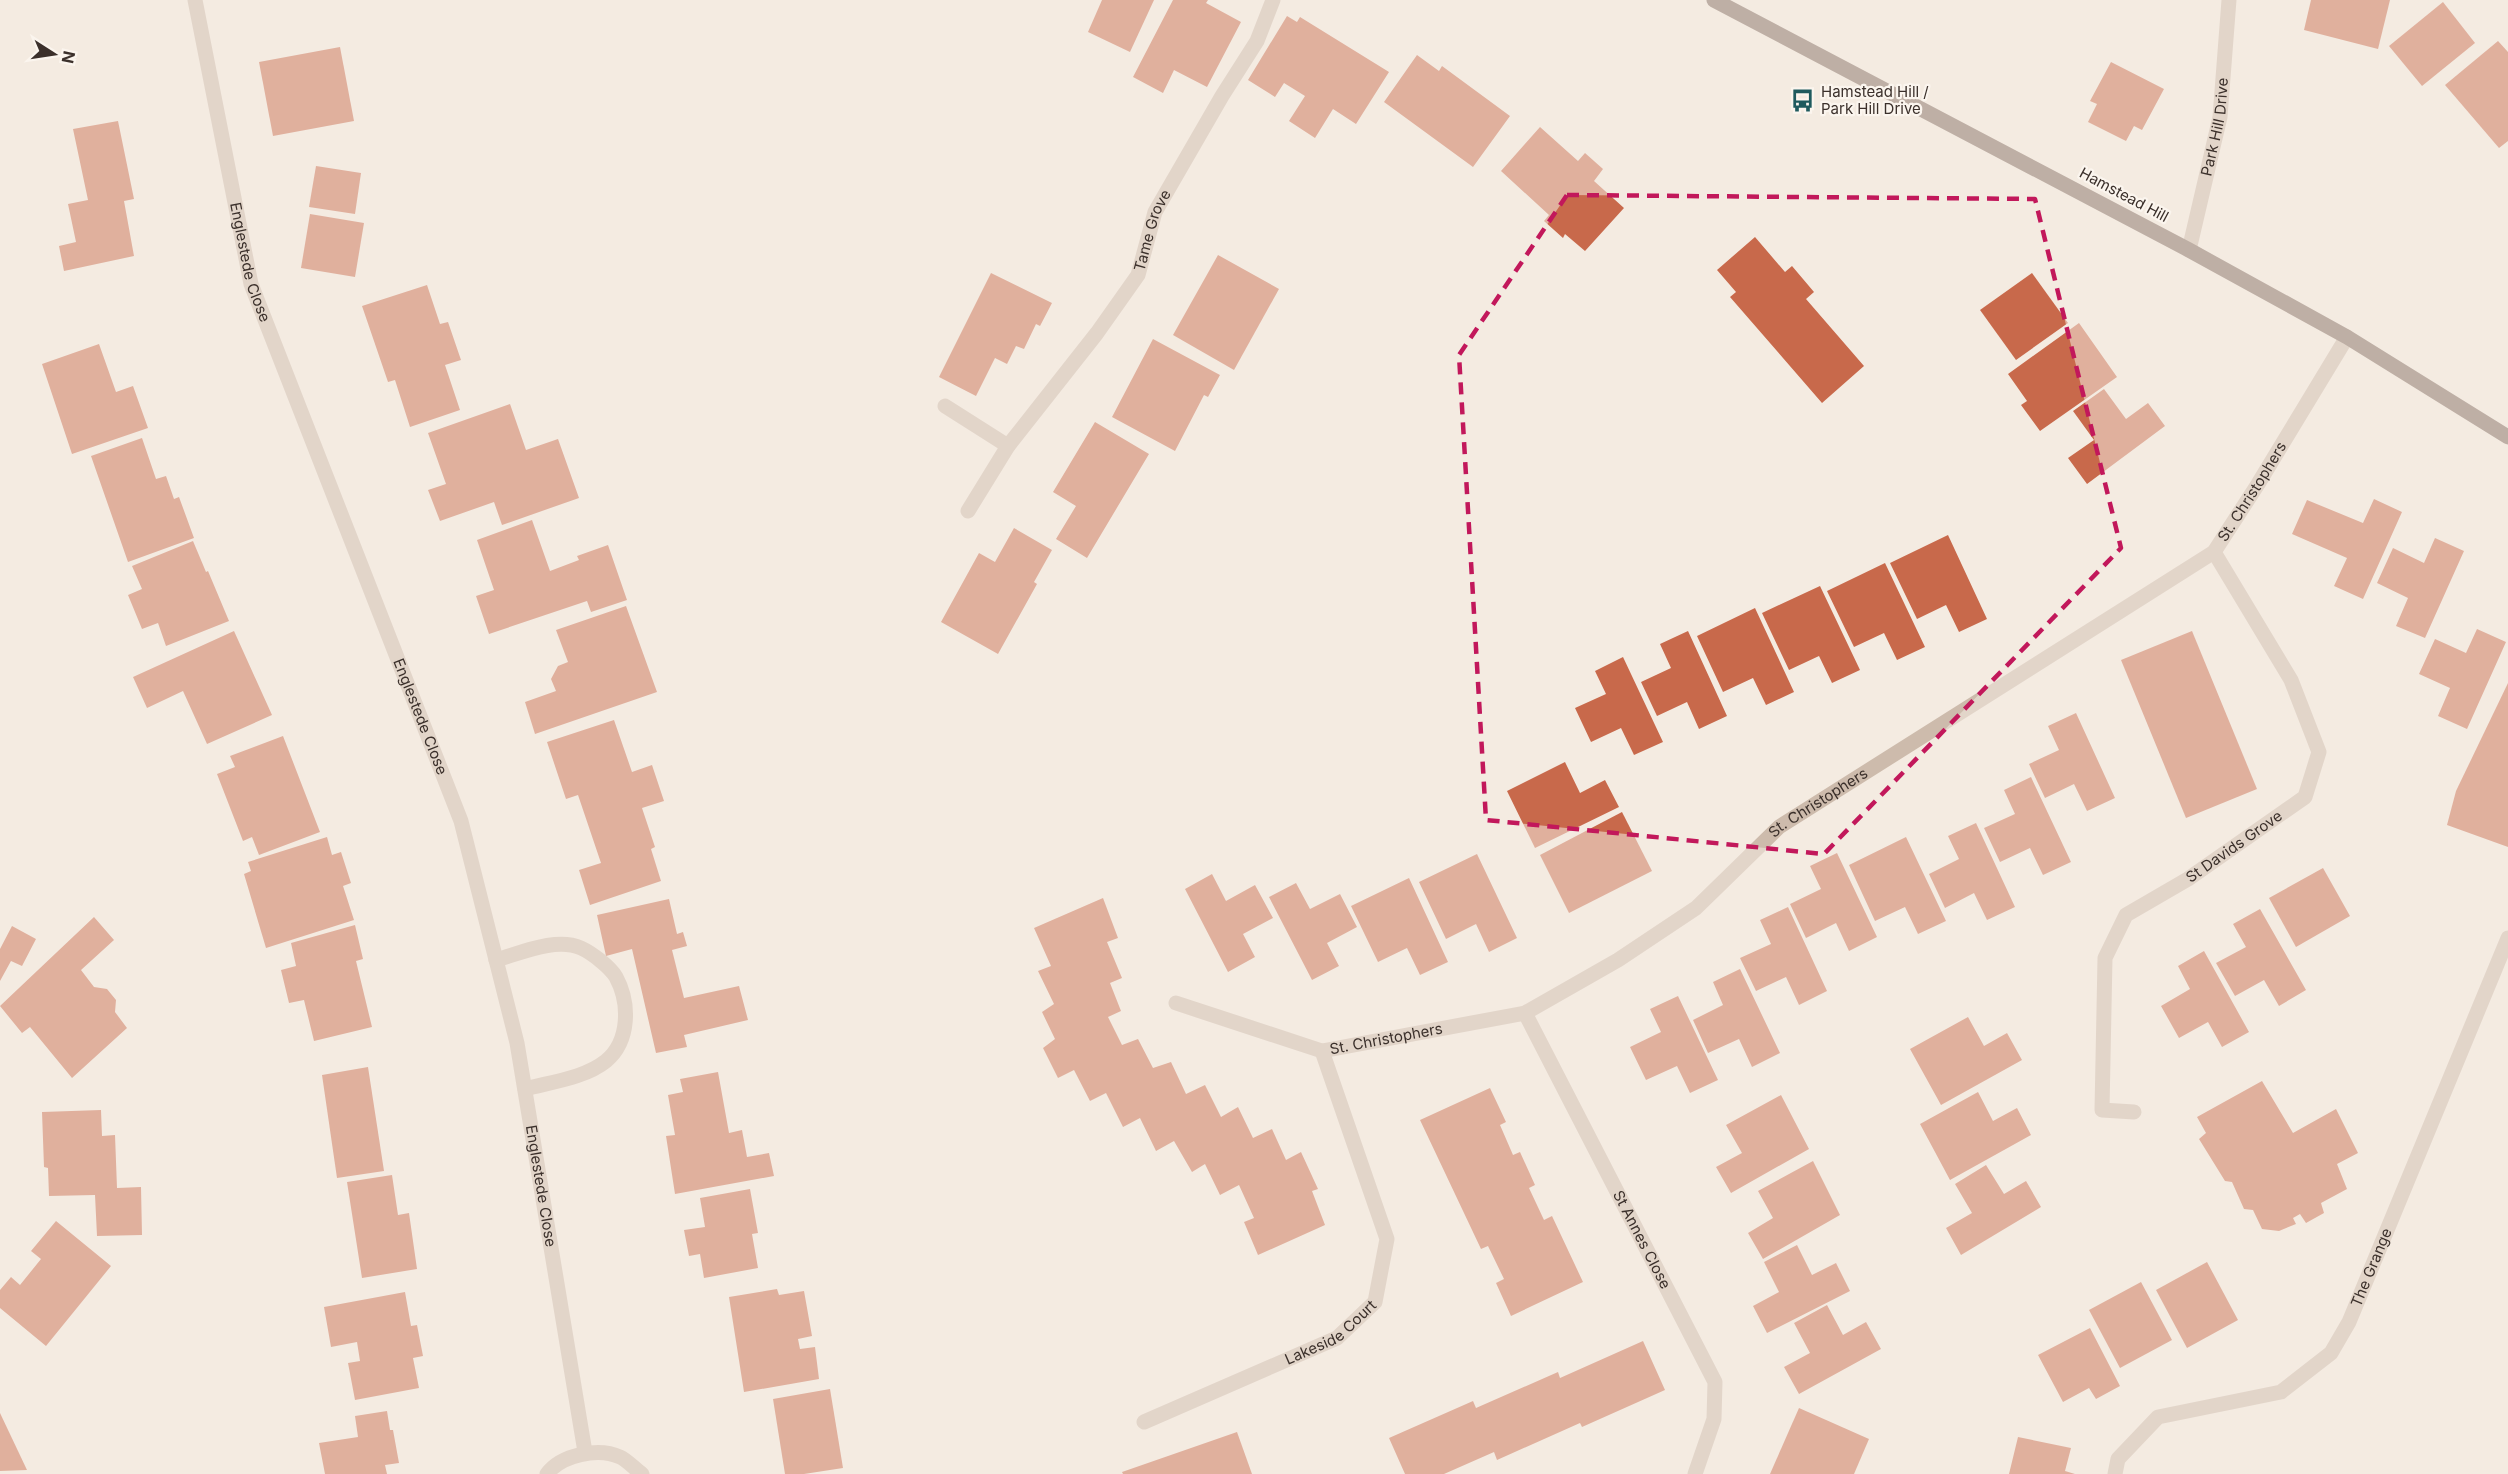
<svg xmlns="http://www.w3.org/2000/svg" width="2508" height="1474" viewBox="0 0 2508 1474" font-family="Inter,sans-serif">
<rect width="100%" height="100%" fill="#f4ebe1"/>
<g fill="#c8694b">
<polygon points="1102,0 1154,0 1130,52 1088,32"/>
<polygon points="1173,0 1208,0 1206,3 1241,22 1207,87 1174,70 1163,93 1133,77"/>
<polygon points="2311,0 2390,0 2378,49 2304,30"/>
<polygon points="2443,2 2475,43 2422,86 2389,46"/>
<polygon points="1287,16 1297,22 1300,17 1389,72 1356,124 1333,109 1315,138 1289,121 1305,96 1284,83 1275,97 1248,80"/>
<polygon points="2498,41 2508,52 2508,141 2499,148 2445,85"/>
<polygon points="340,47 354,121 273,136 259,62"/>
<polygon points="1417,55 1439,71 1442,66 1510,116 1473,167 1384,102"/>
<polygon points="2111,62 2164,89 2142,130 2134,126 2126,141 2088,122 2097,104 2090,101"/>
<polygon points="118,121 134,199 124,201 134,256 64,271 59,246 76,242 68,204 88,200 73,129"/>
<polygon points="1540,127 1578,161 1585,153 1603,169 1594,181 1624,208 1585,251 1565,234 1563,238 1544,221 1549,215 1501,171"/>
<polygon points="316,166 361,173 355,214 309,207"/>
<polygon points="310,214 364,223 355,277 301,268"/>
<polygon points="1755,237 1785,272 1792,266 1814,292 1806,299 1864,366 1822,403 1730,297 1736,292 1717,270"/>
<polygon points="1218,255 1279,289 1234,370 1173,335"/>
<polygon points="991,273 1052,303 1040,326 1036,324 1024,349 1016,346 1007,364 995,358 976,396 939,377"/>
<polygon points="2032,273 2068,323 2016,360 1980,310"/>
<polygon points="427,285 440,324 448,322 461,360 445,365 460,410 410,427 395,380 388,382 362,306"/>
<polygon points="2079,323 2117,377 2040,431 2021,405 2027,401 2008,374"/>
<polygon points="1153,339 1220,375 1208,397 1204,395 1175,451 1112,417"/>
<polygon points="99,344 116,392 133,386 148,428 72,454 42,364"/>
<polygon points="2104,389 2126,419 2148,403 2165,426 2087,484 2068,458 2094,440 2073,411"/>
<polygon points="510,404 526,450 558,439 579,498 502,525 494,502 440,521 428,490 446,484 428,433"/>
<polygon points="1095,422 1149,454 1087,558 1056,539 1076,506 1053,492"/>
<polygon points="142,438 156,479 166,476 174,499 179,497 194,538 128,562 91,456"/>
<polygon points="2374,499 2402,512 2363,599 2334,586 2347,558 2292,534 2307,500 2363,523"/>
<polygon points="532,520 550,571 579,560 577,556 608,545 627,600 591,612 587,601 489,634 476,596 494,590 477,540"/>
<polygon points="1014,528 1052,550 1034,582 1037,584 998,654 941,622 979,553 995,562"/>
<polygon points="1948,535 1987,619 1959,632 1946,605 1917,619 1890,563"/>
<polygon points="2435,538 2464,551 2425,638 2396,626 2408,598 2377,583 2393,548 2424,563"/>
<polygon points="193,541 206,572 208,571 229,621 166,646 158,623 142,629 128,595 142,589 132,566"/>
<polygon points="1885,563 1925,647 1897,660 1884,633 1854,647 1827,591"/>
<polygon points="1820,586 1860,670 1832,683 1819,656 1789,670 1762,613"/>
<polygon points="626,606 657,692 535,734 525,702 556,691 551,679 558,666 568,662 556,630"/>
<polygon points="1755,608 1794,692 1766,705 1753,678 1723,692 1697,636"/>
<polygon points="2477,629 2506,642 2467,729 2438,716 2450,688 2419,674 2435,639 2466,653"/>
<polygon points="234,631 272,715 207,744 183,691 147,708 133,677"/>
<polygon points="1688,631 1727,716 1699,729 1687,702 1657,716 1641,682 1671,668 1660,644"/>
<polygon points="2192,631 2257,789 2186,818 2121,660"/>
<polygon points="1623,657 1663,742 1634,755 1621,728 1591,742 1575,708 1606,694 1595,671"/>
<polygon points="2508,683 2508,847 2447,825 2456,791"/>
<polygon points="2076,713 2115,798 2087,811 2074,784 2045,798 2029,764 2059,750 2048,726"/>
<polygon points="614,720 632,772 652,765 664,801 642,808 655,847 651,849 661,881 590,905 579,870 601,863 578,795 566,799 547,742"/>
<polygon points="283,736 320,832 259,855 252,837 243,841 217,774 235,767 230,756"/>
<polygon points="1565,762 1580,793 1605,780 1619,807 1535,848 1507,791"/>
<polygon points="2031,777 2071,862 2043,875 2030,848 2000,862 1984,828 2015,814 2004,790"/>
<polygon points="1622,812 1652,871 1569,913 1540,855"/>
<polygon points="1976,823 2015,907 1987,920 1974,893 1945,908 1929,874 1959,859 1948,836"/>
<polygon points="327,837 332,855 341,852 351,883 343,886 354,920 266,948 244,874 251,871 248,862"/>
<polygon points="1906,837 1946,921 1918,934 1905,907 1875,921 1849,865"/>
<polygon points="1837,853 1877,937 1849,951 1836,923 1806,938 1790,904 1821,889 1810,866"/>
<polygon points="1477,854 1517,938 1489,952 1476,924 1446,939 1419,882"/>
<polygon points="2323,868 2350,916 2296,947 2269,898"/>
<polygon points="1212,874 1226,901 1255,885 1273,918 1243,934 1255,957 1228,972 1185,889"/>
<polygon points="1409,878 1448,962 1420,975 1407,948 1378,962 1351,906"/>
<polygon points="1296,883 1310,909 1340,894 1357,927 1327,943 1339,966 1312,980 1269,897"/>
<polygon points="1103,898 1118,938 1107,942 1122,978 1110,983 1121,1011 1108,1017 1122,1045 1138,1039 1153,1068 1171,1062 1186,1094 1205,1085 1221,1117 1238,1107 1253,1138 1272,1129 1286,1160 1301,1152 1318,1189 1312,1191 1325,1225 1258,1255 1244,1222 1254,1218 1239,1185 1220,1195 1205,1164 1192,1172 1174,1141 1156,1151 1140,1118 1123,1127 1106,1093 1090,1101 1074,1070 1058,1078 1043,1048 1055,1039 1042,1012 1054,1004 1038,971 1051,966 1034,928"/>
<polygon points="669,899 677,934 683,932 687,946 672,950 684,998 739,986 748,1020 684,1035 687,1047 656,1053 632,949 606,956 597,915"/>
<polygon points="1788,907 1827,991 1799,1005 1786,977 1756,991 1740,958 1771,944 1760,920"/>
<polygon points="2260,909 2306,990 2279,1006 2264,980 2235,996 2216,963 2246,947 2233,924"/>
<polygon points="94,917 114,940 81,970 94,987 107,989 116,1000 115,1012 127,1028 72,1078 30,1027 22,1033 0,1006"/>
<polygon points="355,925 363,959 356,961 372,1027 314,1041 304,1000 289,1003 281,970 296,966 291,943"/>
<polygon points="12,926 36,939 22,966 11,961 0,981 0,949"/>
<polygon points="2204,951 2249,1032 2222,1047 2208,1022 2179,1038 2161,1006 2190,989 2178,966"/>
<polygon points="1740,969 1780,1053 1752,1067 1739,1039 1708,1053 1693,1020 1723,1005 1713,982"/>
<polygon points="1678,996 1718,1080 1690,1093 1677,1066 1646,1080 1630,1047 1661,1032 1650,1009"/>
<polygon points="1968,1017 1984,1046 2007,1033 2022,1060 1941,1105 1910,1049"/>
<polygon points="368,1067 384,1171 337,1178 322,1075"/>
<polygon points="718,1072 729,1133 742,1130 747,1157 769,1153 774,1176 675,1194 666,1136 675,1135 668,1095 683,1092 680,1079"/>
<polygon points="2262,1081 2293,1133 2336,1109 2358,1153 2337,1164 2347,1189 2321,1203 2324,1213 2306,1223 2300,1214 2293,1218 2296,1224 2279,1231 2262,1229 2253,1210 2244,1209 2232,1182 2225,1181 2199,1139 2206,1133 2197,1117"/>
<polygon points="1490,1088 1506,1122 1500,1125 1513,1155 1520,1152 1535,1185 1529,1188 1544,1220 1552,1216 1583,1282 1511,1316 1496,1283 1504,1279 1488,1246 1481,1249 1420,1120"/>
<polygon points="1978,1092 1993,1121 2017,1108 2031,1135 1950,1180 1920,1124"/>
<polygon points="1781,1095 1809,1149 1731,1193 1716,1167 1742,1153 1726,1125"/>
<polygon points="101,1110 102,1136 115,1135 117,1188 141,1187 142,1235 97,1236 95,1195 49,1196 48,1168 44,1167 42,1112"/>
<polygon points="1813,1161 1840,1215 1763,1259 1748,1233 1773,1218 1758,1191"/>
<polygon points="1986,1165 2004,1194 2026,1181 2041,1207 1961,1255 1946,1228 1972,1213 1955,1184"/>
<polygon points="392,1175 398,1215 409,1213 417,1269 362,1278 347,1182"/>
<polygon points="750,1189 758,1233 752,1234 758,1268 704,1278 700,1254 689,1256 684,1230 705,1227 700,1198"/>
<polygon points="56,1221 111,1266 46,1346 0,1308 0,1290 11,1277 20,1285 41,1259 31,1251"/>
<polygon points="1797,1245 1812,1275 1836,1263 1850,1291 1767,1333 1753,1306 1779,1292 1764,1262"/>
<polygon points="2207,1262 2238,1320 2187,1348 2156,1290"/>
<polygon points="2141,1282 2172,1340 2120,1368 2089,1310"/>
<polygon points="777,1289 779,1295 804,1291 812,1336 798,1339 800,1349 815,1347 819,1379 744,1392 729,1297"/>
<polygon points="405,1292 411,1326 417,1325 423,1356 413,1358 419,1388 355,1400 348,1363 360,1361 357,1342 331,1347 324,1307"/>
<polygon points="1827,1305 1843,1335 1866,1322 1881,1349 1799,1394 1784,1367 1810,1353 1794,1323"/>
<polygon points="2090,1328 2120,1386 2096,1399 2089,1388 2063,1402 2038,1355"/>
<polygon points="1643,1341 1665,1390 1582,1427 1580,1423 1497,1460 1494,1452 1444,1474 1405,1474 1389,1438 1473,1401 1476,1408 1558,1372 1560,1378"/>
<polygon points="830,1389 843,1468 804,1474 785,1474 773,1399"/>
<polygon points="1799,1408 1869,1439 1854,1474 1770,1474"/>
<polygon points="387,1411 390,1430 393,1430 399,1463 385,1465 387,1474 325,1474 319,1443 358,1437 355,1416"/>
<polygon points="0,1413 27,1470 0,1471"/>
<polygon points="1237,1432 1252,1474 1123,1474 1122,1472"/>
<polygon points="2018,1437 2071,1448 2065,1471 2075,1474 2009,1474"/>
</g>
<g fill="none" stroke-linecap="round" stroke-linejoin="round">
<g stroke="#cdbbac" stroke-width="15">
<path id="s1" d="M 195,0 L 251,284 L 461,821 L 517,1043 L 585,1452"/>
<path id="s2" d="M 2189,250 L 2220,117 L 2229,0"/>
<polyline points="945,406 1008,446"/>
<path id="s3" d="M 968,511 L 1008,446 L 1097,333 L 1138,275 L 1155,212 L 1222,96 L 1257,41 L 1273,0"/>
<path d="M 496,960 C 521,953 556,937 581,948 C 592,953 610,967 616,977 C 630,1003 630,1041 606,1061 C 585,1078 551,1082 525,1089"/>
<path id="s4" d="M 1176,1003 L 1322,1051 L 1525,1013 L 1618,960 L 1696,908 L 1779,827 L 2214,552 L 2258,484 L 2347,337"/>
<path id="s5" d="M 1525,1013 L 1715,1382 L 1714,1419 L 1695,1474"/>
<path id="s6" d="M 2134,1112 L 2102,1110 L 2105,958 L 2126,915 L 2188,879 L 2305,797 L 2319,752 L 2291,680 L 2214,552"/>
<path id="s7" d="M 1144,1422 L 1337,1338 L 1375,1302 L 1387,1239 L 1322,1051"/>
<path d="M 547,1474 C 561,1455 598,1447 620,1457 C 627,1460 635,1469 642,1474"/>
<path id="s8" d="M 2115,1474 L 2118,1459 L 2158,1417 L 2281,1392 L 2331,1353 L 2349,1322 L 2508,938"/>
</g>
<polyline stroke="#7d675c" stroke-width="15" points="1714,0 2189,250 2347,337 2508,437"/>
</g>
<path d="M0 0H2508V1474H0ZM 1567,195 L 2035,199 L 2121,548 L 1824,854 L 1486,820 L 1459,355 Z" fill="#f4ebe1" fill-opacity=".55" fill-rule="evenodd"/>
<path fill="none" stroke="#c2185b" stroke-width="4.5" stroke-dasharray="12 8" stroke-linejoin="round" d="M 1567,195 L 2035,199 L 2121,548 L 1824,854 L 1486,820 L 1459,355 Z"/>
<defs>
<symbol id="bus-bare" viewBox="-9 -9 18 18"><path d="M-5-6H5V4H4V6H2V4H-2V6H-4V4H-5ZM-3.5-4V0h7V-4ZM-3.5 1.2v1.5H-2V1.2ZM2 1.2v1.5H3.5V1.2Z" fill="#1f5a5e" stroke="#fbf5ee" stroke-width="2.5" paint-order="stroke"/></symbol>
</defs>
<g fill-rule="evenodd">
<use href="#bus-bare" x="1786" y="84" width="33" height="33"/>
</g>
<g text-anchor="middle" stroke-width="4.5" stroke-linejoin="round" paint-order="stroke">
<g font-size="15" fill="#3b302b" stroke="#fbf5ee" text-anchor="start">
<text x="1821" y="97">Hamstead Hill /<tspan x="1821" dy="17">Park Hill Drive</tspan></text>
</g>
<g font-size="15" fill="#3b302b" stroke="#fbf5ee">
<text dy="5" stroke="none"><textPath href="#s2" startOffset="126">Park Hill Drive</textPath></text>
<text transform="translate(2124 195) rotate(28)" y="5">Hamstead Hill</text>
<text dy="5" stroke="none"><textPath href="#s3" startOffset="338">Tame Grove</textPath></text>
<text dy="5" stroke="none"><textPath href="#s1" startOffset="268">Englestede Close</textPath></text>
<text dy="5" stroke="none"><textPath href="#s4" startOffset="1263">St. Christophers</textPath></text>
<text dy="5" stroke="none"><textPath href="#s1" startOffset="754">Englestede Close</textPath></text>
<text dy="5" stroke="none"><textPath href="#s4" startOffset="723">St. Christophers</textPath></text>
<text dy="5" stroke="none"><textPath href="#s6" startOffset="360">St Davids Grove</textPath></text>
<text dy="5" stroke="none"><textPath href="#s4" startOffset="219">St. Christophers</textPath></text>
<text dy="5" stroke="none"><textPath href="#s1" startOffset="1240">Englestede Close</textPath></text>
<text dy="5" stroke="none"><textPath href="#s5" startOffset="255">St Annes Close</textPath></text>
<text dy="5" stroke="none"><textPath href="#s8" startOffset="357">The Grange</textPath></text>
<text dy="5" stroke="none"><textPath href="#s7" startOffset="208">Lakeside Court</textPath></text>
</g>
</g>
<g transform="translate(54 54) rotate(102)" stroke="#fbf5ee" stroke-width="4.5" paint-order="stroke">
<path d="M0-4.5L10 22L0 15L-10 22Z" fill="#3b302b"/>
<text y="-9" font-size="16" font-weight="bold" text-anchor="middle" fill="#3b302b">N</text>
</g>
</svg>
